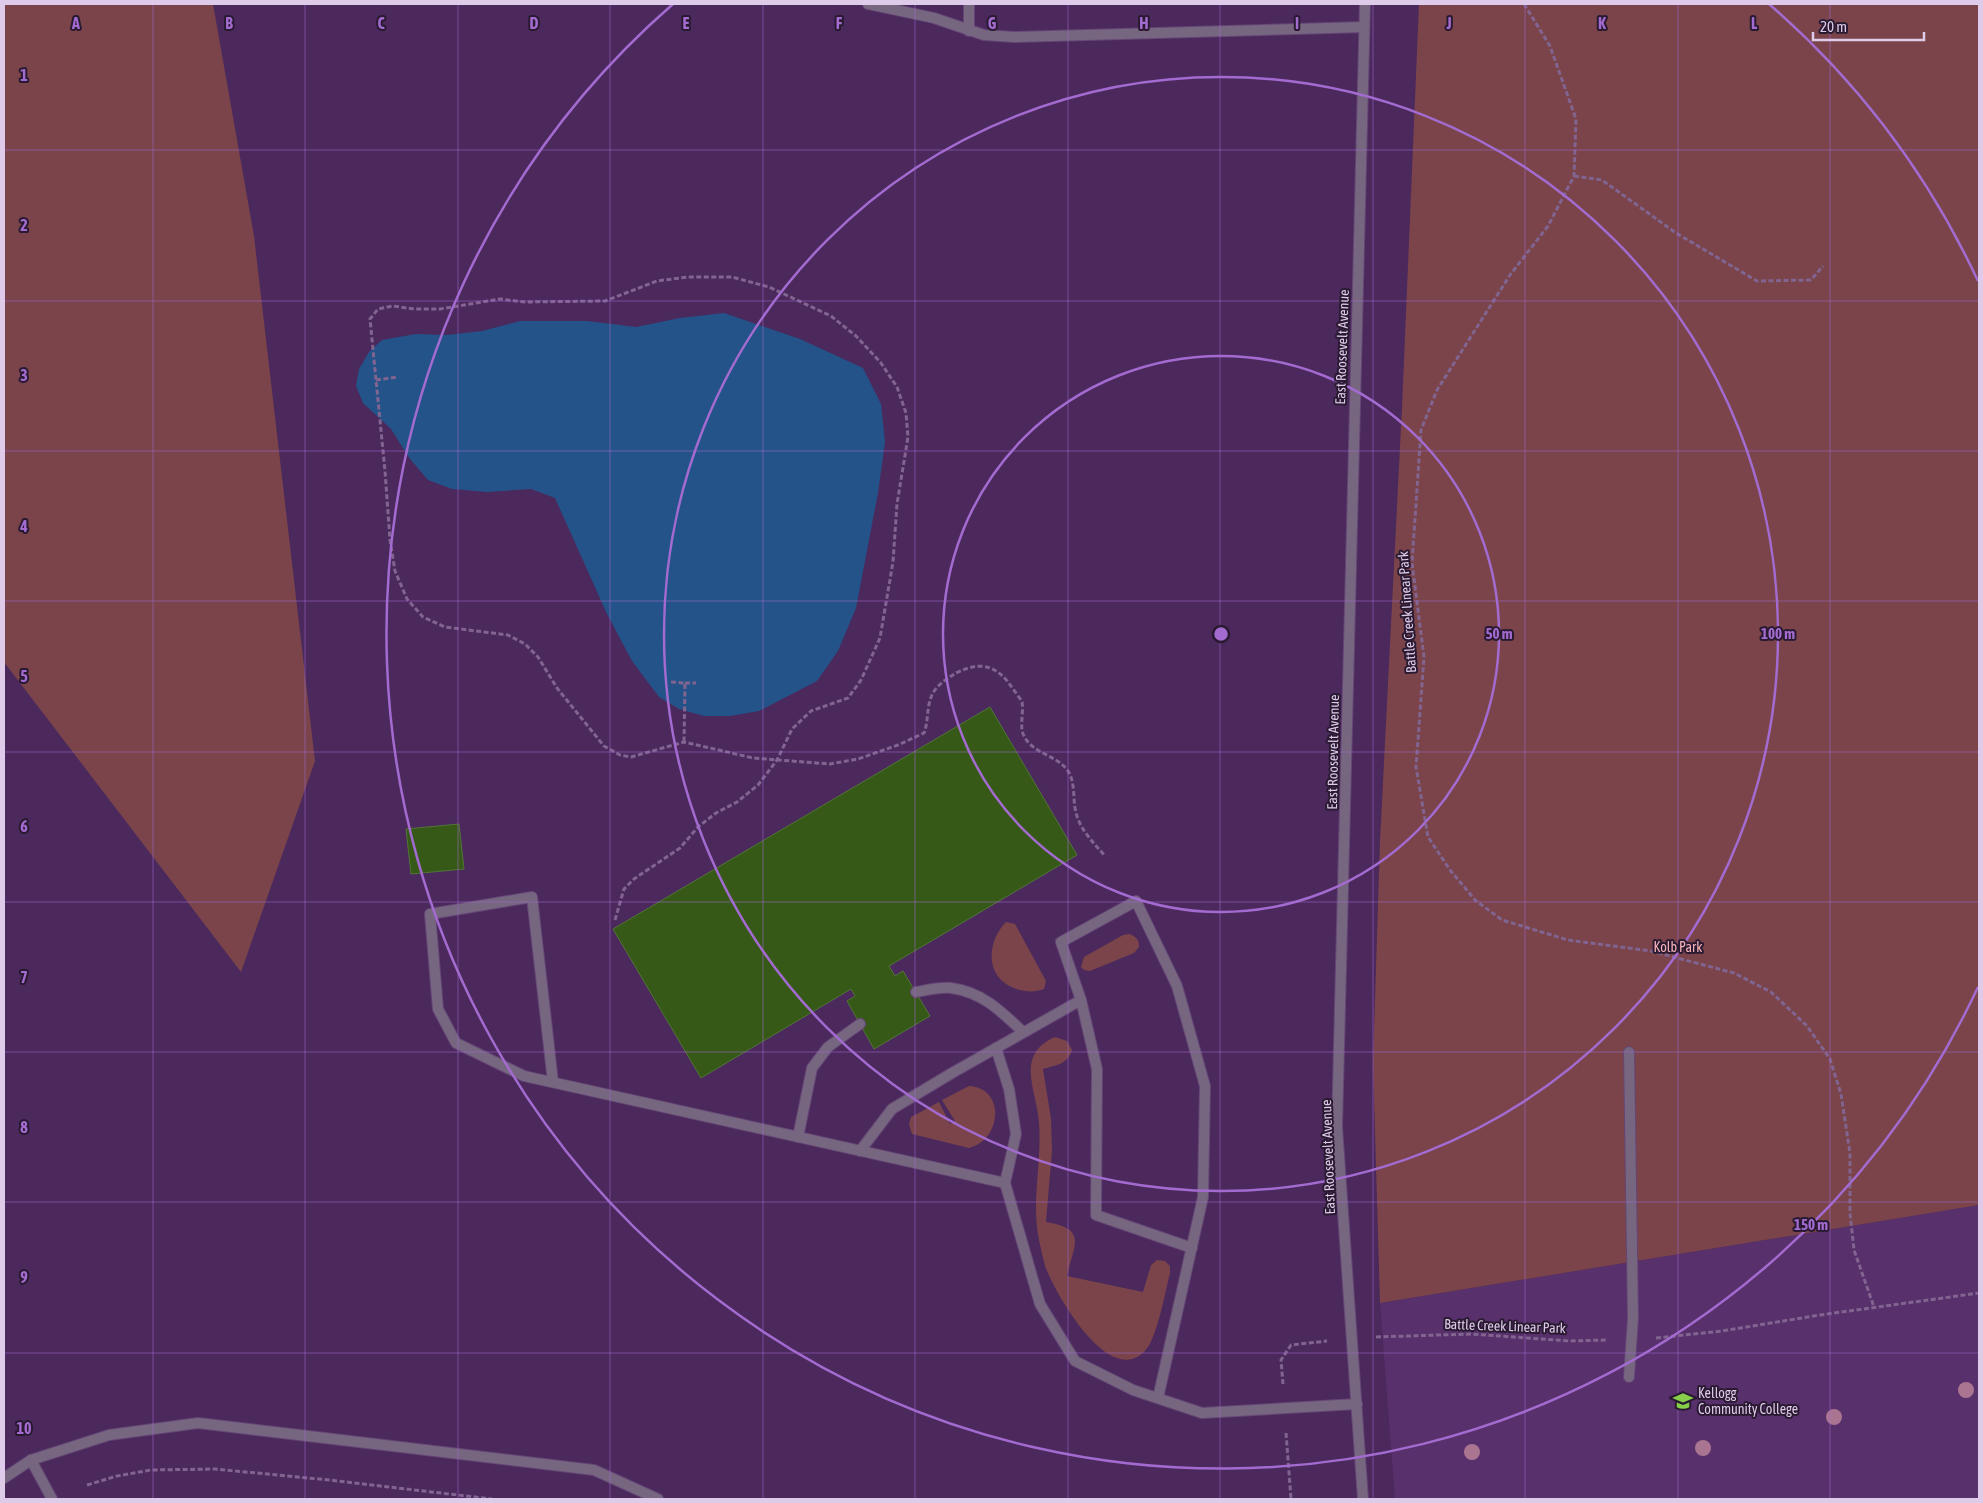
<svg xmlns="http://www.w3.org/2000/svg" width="1983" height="1503" viewBox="0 0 1983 1503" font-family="'Asap Condensed',sans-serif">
<rect width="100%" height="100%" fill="#4b295d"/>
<polygon fill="#58306b" points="1979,1205 1979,1499 1395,1499 1380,1303"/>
<g fill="#7a444a">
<polygon points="4,4 213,4 254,236 315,761 241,972 4,662"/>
<polygon points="1419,4 1979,4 1979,1205 1380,1303 1373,1063 1380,841 1402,408"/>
<path d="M 1006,922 L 1015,924 L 1046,981 L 1044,989 C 1036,992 1028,992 1020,990 C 986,982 984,945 1006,922 Z"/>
<path d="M 1129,934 C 1136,936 1139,940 1139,947 L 1134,953 L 1090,971 L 1084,970 L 1081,967 L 1084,957 L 1123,935 Z"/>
<path d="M 1055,1037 L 1067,1041 L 1072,1050 C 1067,1065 1056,1065 1043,1069 L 1051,1119 L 1052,1151 L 1046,1222 C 1088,1229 1074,1244 1067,1276 L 1143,1292 L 1151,1265 L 1157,1260 L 1165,1261 L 1170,1266 L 1170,1273 C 1165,1292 1157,1340 1144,1352 C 1108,1387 1055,1293 1045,1266 C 1043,1258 1041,1249 1039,1240 C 1031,1202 1042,1162 1039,1123 C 1037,1090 1014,1055 1055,1037 Z"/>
<path d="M 969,1086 C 1006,1088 1002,1140 969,1148 L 912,1134 L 909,1124 L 911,1117 L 939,1102 L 950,1124 L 955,1121 L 942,1100 Z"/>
</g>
<polygon fill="#235388" points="724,313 800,339 863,368 881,404 885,442 878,493 856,608 838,651 817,681 759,711 730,716 704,716 679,709 659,697 632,661 607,614 555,498 531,489 487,492 452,489 428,480 410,459 391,429 363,403 356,386 359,369 369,352 382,340 416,334 447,335 482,331 520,321 587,321 636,327 680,318"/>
<g fill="#365917" stroke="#527439">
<polygon points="990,707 1077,855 889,966 895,976 903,971 930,1016 874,1049 847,1001 855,996 851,989 701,1078 613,929"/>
<polygon points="459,824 464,869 411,874 406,829"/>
</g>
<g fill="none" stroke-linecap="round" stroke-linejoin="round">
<defs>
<g id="service">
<polyline points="868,4 934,18 984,35 1014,37 1364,27"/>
<polyline points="969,4 969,31"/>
<path d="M 916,992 C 927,990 940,987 951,988 C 982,992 1001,1011 1023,1032"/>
<polyline points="996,1048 1009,1089 1016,1134 1005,1183"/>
<polyline points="553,1082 532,897 430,914 438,1009 456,1043 524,1076 1005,1183 1040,1304 1075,1361 1133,1390 1202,1413 1357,1404"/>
<polyline points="798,1137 812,1068 828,1047 860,1024"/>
<polyline points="860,1151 892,1109 952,1073 1081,1000"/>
<polyline points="1629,1377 1633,1318 1629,1052"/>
<polyline points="1158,1398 1203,1197 1205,1086 1177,986 1136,901 1061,942 1081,1000 1097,1069 1096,1215 1192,1248"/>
<polyline points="31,1460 52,1499"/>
<polyline points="4,1478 31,1460 109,1435 198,1423 594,1470 658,1499"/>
</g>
<polyline id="minor" points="1363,1499 1337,1127 1365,4"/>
</defs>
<use href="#service" stroke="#654676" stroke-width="12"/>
<use href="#minor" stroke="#654676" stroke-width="12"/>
<g stroke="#816490" stroke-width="3" stroke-dasharray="5 2.5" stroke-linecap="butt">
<polyline points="1524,4 1550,46 1576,119 1574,176 1548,226 1510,275 1437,390 1421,430 1412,563 1424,657 1416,767 1428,837 1450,870 1475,900 1502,920 1568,940 1651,951 1734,973 1771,992 1807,1026 1830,1059 1841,1094 1850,1153 1850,1213 1854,1250 1874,1307"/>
<polyline points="1574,176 1602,180 1676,233 1757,281 1811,280 1823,266"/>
<polyline points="376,380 398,377"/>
<polyline points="671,682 685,683 684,742"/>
<polyline points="685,683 696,683"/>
<path d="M 615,920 L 624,889 L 634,879 L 680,848 L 698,827 L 716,813 L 737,802 L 758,785 L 777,760 L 792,729 L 811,711 L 848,698 L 861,680 L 880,638 L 893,562 L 897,504 L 908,437 L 906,413 L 897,387 L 881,363 L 856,336 L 831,316 L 769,287 L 732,277 L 688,277 L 657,281 L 605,301 L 525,302 L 500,299 L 440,309 L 414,309 L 393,306 L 378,309 L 370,319 L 385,471 L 390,540 L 395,571 L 407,599 L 423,617 L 445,627 L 508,635 L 525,644 L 538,657 L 557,688 L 604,746 L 620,755 L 631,757 L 684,742 L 753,758 L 830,764 L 858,759 L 898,745 L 924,733 C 929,720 926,706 933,693 C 938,684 948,678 956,673 C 982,660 998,666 1013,689 C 1016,693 1020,698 1022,702 C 1024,713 1019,727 1024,736 C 1033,754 1057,755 1068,771 C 1075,782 1073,796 1075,808 C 1078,828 1093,842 1105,856"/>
<polyline points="1376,1337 1471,1334 1570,1341 1607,1340"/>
<polyline points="1656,1338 1722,1331 1820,1315 1979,1293"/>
<polyline points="1283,1384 1281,1360 1291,1345 1327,1341"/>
<polyline points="1286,1433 1291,1499"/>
<polyline points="87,1485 117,1476 151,1470 215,1469 329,1480 492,1499"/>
</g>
<use href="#service" stroke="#776680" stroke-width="10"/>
<use href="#minor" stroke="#776680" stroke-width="10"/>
</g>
<g fill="#aa7590">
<circle cx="1966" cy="1390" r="8"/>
<circle cx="1834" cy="1417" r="8"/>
<circle cx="1703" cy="1448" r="8"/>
<circle cx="1472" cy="1452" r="8"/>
</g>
<path fill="none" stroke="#a36bd0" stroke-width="1" stroke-opacity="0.55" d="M 153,4 L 153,1499M 305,4 L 305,1499M 458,4 L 458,1499M 610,4 L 610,1499M 763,4 L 763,1499M 915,4 L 915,1499M 1068,4 L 1068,1499M 1220,4 L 1220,1499M 1373,4 L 1373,1499M 1525,4 L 1525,1499M 1678,4 L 1678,1499M 1830,4 L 1830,1499M 4,150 L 1979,150M 4,301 L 1979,301M 4,451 L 1979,451M 4,601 L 1979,601M 4,752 L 1979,752M 4,902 L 1979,902M 4,1052 L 1979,1052M 4,1202 L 1979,1202M 4,1353 L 1979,1353"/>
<g fill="none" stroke="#a36bd0" stroke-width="2.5">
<circle cx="1221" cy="634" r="278"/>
<circle cx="1221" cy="634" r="557"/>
<path d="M1978 987A835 835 0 1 1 673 4M1769 4A835 835 0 0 1 1978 281"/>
</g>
<defs>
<symbol id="university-bare" viewBox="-9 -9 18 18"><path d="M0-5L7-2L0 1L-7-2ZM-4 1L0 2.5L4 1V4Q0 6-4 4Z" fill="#87cf4a" stroke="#291a31" stroke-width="2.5" paint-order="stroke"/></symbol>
</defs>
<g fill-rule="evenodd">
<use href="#university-bare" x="1669" y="1387" width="28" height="28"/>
</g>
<g text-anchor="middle" stroke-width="4" stroke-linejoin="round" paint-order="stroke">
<g font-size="14" fill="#decae9" stroke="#291a31">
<text transform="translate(1342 347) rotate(-88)" y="5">East Roosevelt Avenue</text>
<text transform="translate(1407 612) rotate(-94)" y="5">Battle Creek Linear Park</text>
<text transform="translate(1333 752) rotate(-89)" y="5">East Roosevelt Avenue</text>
<text transform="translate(1328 1157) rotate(-92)" y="5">East Roosevelt Avenue</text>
<text transform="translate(1505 1326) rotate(2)" y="5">Battle Creek Linear Park</text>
</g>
<g font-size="14" fill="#f7b3b9" stroke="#291a31">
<text x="1678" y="952">Kolb Park</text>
</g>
<g font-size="14" fill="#decae9" stroke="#291a31" text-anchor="start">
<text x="1698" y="1398">Kellogg<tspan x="1698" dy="16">Community College</tspan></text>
</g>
</g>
<g font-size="16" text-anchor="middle" font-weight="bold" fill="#a36bd0" stroke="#291a31" stroke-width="4" stroke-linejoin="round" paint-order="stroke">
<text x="76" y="29">A</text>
<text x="229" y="29">B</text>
<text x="381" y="29">C</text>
<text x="534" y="29">D</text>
<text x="686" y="29">E</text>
<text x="839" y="29">F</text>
<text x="992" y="29">G</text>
<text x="1144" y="29">H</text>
<text x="1297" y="29">I</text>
<text x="1449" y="29">J</text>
<text x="1602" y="29">K</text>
<text x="1754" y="29">L</text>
<text x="24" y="81">1</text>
<text x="24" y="231">2</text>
<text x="24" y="381">3</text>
<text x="24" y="532">4</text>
<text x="24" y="682">5</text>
<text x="24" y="832">6</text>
<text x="24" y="983">7</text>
<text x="24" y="1133">8</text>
<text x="24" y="1283">9</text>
<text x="24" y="1434">10</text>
</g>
<circle cx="1221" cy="634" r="8" fill="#a36bd0" stroke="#291a31" stroke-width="2.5"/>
<g font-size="15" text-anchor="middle" font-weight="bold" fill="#a36bd0" stroke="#291a31" stroke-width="4" stroke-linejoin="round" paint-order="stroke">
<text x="1499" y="639">50 m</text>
<text x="1778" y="639">100 m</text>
<text x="1811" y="1230">150 m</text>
</g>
<rect width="1983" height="1503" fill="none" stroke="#decae9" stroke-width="10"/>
<path d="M1813 32v8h111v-8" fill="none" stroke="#decae9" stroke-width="2.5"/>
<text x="1820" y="32" font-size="15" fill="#decae9" stroke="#291a31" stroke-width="4" paint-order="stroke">20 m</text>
</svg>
